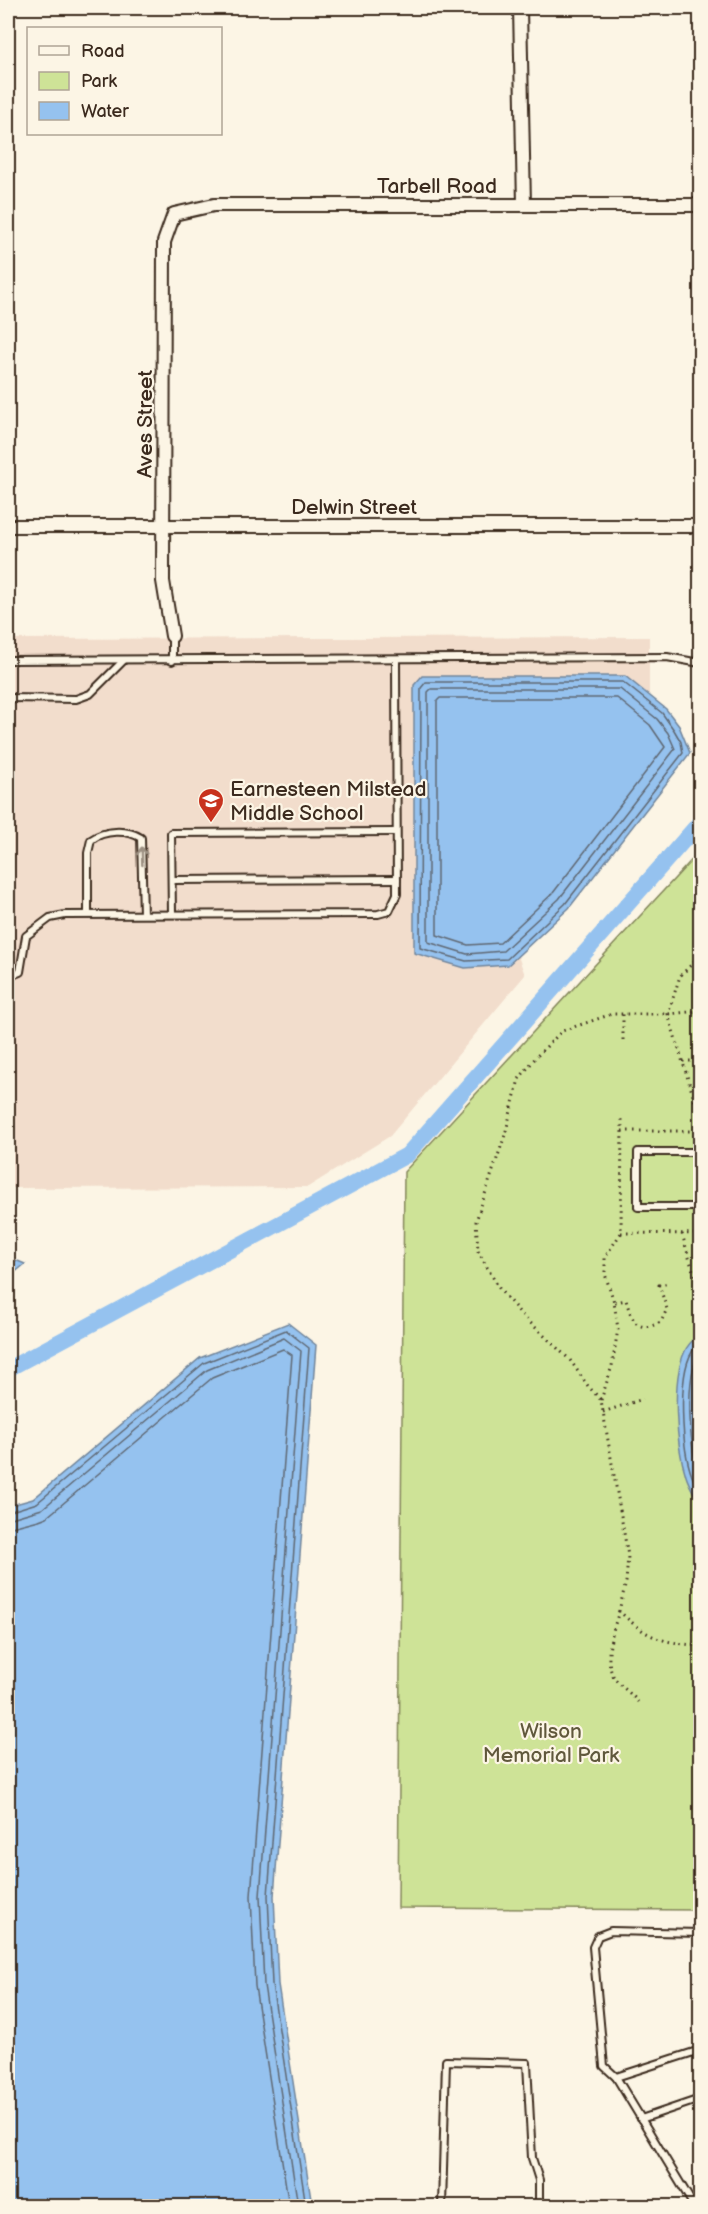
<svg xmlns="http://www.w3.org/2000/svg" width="708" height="2214" viewBox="0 0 708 2214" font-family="'Balsamiq Sans',sans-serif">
<rect width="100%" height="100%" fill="#fcf5e5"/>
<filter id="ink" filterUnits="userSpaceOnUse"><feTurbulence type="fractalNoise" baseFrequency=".0167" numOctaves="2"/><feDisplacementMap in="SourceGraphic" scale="12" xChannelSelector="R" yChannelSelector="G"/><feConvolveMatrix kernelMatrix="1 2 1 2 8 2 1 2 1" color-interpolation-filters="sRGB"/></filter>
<g filter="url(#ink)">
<polygon fill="#f2ddcc" points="649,637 649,695 625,676 508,965 518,956 525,975 390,1136 308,1187 8,1188 8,639"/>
<polygon fill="#cee397" stroke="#84865a" stroke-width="1.5" points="700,851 700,1910 398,1908 404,1172"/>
<g fill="#95c2ef" stroke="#71859b" stroke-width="1.5">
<polygon points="422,676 625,676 666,709 679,726 690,753 569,908 508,965 465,968 414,953 414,685"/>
<polygon points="8,1257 25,1264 8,1278"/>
<polygon points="288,1323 316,1345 274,1896 278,1984 312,2206 8,2206 8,1506 33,1499 200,1358"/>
<path d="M 700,1333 L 700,1505 C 696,1496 689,1486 686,1476 C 676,1445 671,1380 685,1351 C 688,1344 695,1338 700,1333 Z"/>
</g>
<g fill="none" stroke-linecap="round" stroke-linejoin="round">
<g stroke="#5f6772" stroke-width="1.5">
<polygon points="426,682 623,682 662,713 674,730 681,742 683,753 565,904 507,959 466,961 420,948 421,688"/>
<polygon points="431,689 620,689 657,719 668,733 675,749 559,899 503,951 467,954 428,942 428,692"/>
<polygon points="440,698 617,698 650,725 665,747 553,893 500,943 468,945 437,935 437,701"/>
<path d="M 700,1341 C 698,1344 694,1348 692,1352 C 677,1377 682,1450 692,1476 C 694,1482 698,1487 700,1493"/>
<path d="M 700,1353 C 684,1374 689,1453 700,1477"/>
<polyline points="8,1512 37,1503 204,1363 286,1330 309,1348 268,1896 272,1984 306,2206"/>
<polyline points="8,1519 42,1509 207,1370 284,1338 301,1351 260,1896 264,1985 298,2206"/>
<polyline points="8,1528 39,1520 47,1517 212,1378 283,1349 292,1355 251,1896 255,1986 289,2206"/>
</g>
<polyline stroke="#95c2ef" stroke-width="16" points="8,1369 407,1155 700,822"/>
<defs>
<g id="lane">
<polyline points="172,636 172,661"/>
<polyline points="8,660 667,657 700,663"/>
<polyline points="8,698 76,699 90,694 123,661"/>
<polyline points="172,880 397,879"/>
<path d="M 88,914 L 88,853 L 91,840 C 104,830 127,829 141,838 L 143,914"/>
<polyline points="172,914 171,833 396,832"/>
<polyline points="8,977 20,972 26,936 50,918 65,915 378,914 389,911 397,894 396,659"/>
<polyline points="700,1152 638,1152 638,1207 700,1207"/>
<polyline points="616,2077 700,2050"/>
<polyline points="641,2119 700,2099"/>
<polyline points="442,2206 446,2061 527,2063 532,2158 539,2180 539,2206"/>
<polyline points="694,2206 616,2077 604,2066 593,1947 598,1936 611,1931 700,1933"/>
</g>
<g id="street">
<polyline points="520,8 524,205"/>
<polyline points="8,526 700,526"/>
<polyline points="172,636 163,581 164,242 174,214 214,205 700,205"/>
</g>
</defs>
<use href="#lane" stroke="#3b2a1e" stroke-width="10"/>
<use href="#street" stroke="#3b2a1e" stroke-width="16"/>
<g stroke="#3b2a1e" stroke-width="3" stroke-dasharray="1.5 4.5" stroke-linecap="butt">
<polyline points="700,960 696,960 680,976 668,1014 700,1118"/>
<path d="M 700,1011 L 668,1014 L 612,1014 L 562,1031 L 536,1057 L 519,1079 L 505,1135 L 476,1221 L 478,1251 L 500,1290 L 521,1314 L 570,1360 L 588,1386 L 601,1400 L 628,1556 L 626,1582 L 619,1611 C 650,1640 659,1641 700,1646"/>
<polyline points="623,1040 623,1014"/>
<polyline points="683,1061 700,1061"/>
<polyline points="622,1131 700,1131"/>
<polyline points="621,1233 700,1234"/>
<polyline points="682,1234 693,1271 700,1286"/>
<path d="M 615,1302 L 626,1300 C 632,1321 637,1334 661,1322 L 667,1309 L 659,1285 L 670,1283"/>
<polyline points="601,1400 612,1366 618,1329 614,1302 605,1274 605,1257 621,1233 622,1118"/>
<polyline points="603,1412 643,1399"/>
<path d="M 619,1611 C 613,1631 602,1660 615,1679 C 621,1687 632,1694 638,1702"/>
</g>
<use href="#lane" stroke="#fcf5e5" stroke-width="6"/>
<use href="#street" stroke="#fcf5e5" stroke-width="12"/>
</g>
<defs><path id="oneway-shaft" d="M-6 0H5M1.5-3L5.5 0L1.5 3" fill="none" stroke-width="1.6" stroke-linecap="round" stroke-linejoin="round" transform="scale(1.5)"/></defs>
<use stroke="#9c9082" href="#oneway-shaft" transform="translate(142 856) rotate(-92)"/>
</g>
<defs>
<symbol id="school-pin" viewBox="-11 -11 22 30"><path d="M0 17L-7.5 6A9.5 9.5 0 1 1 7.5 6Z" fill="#c8321e" stroke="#fcf5e5"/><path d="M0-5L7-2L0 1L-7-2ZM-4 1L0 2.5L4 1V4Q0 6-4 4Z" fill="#fff"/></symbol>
</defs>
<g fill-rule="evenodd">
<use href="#school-pin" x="196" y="786" width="30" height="40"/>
</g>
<g text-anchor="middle" stroke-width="4.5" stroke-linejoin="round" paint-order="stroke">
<g font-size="21" fill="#3b2a1e" stroke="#fcf5e5">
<text x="437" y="193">Tarbell Road</text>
<text transform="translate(145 424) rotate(-90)" y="7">Aves Street</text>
<text x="354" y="514">Delwin Street</text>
</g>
<g font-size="21" fill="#3b2a1e" stroke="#fcf5e5" text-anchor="start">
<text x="230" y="796">Earnesteen Milstead<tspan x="230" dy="24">Middle School</tspan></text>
</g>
<g font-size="21" fill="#60583c" stroke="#fcf5e5">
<text x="551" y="1738">Wilson<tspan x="551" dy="24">Memorial Park</tspan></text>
</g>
</g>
<rect width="708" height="2214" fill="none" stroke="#fcf5e5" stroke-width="30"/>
<rect x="15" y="15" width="678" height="2184" fill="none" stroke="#3b2a1e" stroke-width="2" filter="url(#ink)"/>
<rect x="27" y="27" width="195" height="108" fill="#fcf5e5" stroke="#afa495" stroke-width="1.5"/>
<rect x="39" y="46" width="30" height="9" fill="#fcf5e5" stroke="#afa495" stroke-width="1.5"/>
<text x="81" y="57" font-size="18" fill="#3b2a1e">Road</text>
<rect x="39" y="72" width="30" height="18" fill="#cee397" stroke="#afa495" stroke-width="1.5"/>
<text x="81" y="87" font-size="18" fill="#3b2a1e">Park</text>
<rect x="39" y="102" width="30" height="18" fill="#95c2ef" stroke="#afa495" stroke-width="1.5"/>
<text x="81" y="117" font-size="18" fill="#3b2a1e">Water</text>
</svg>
